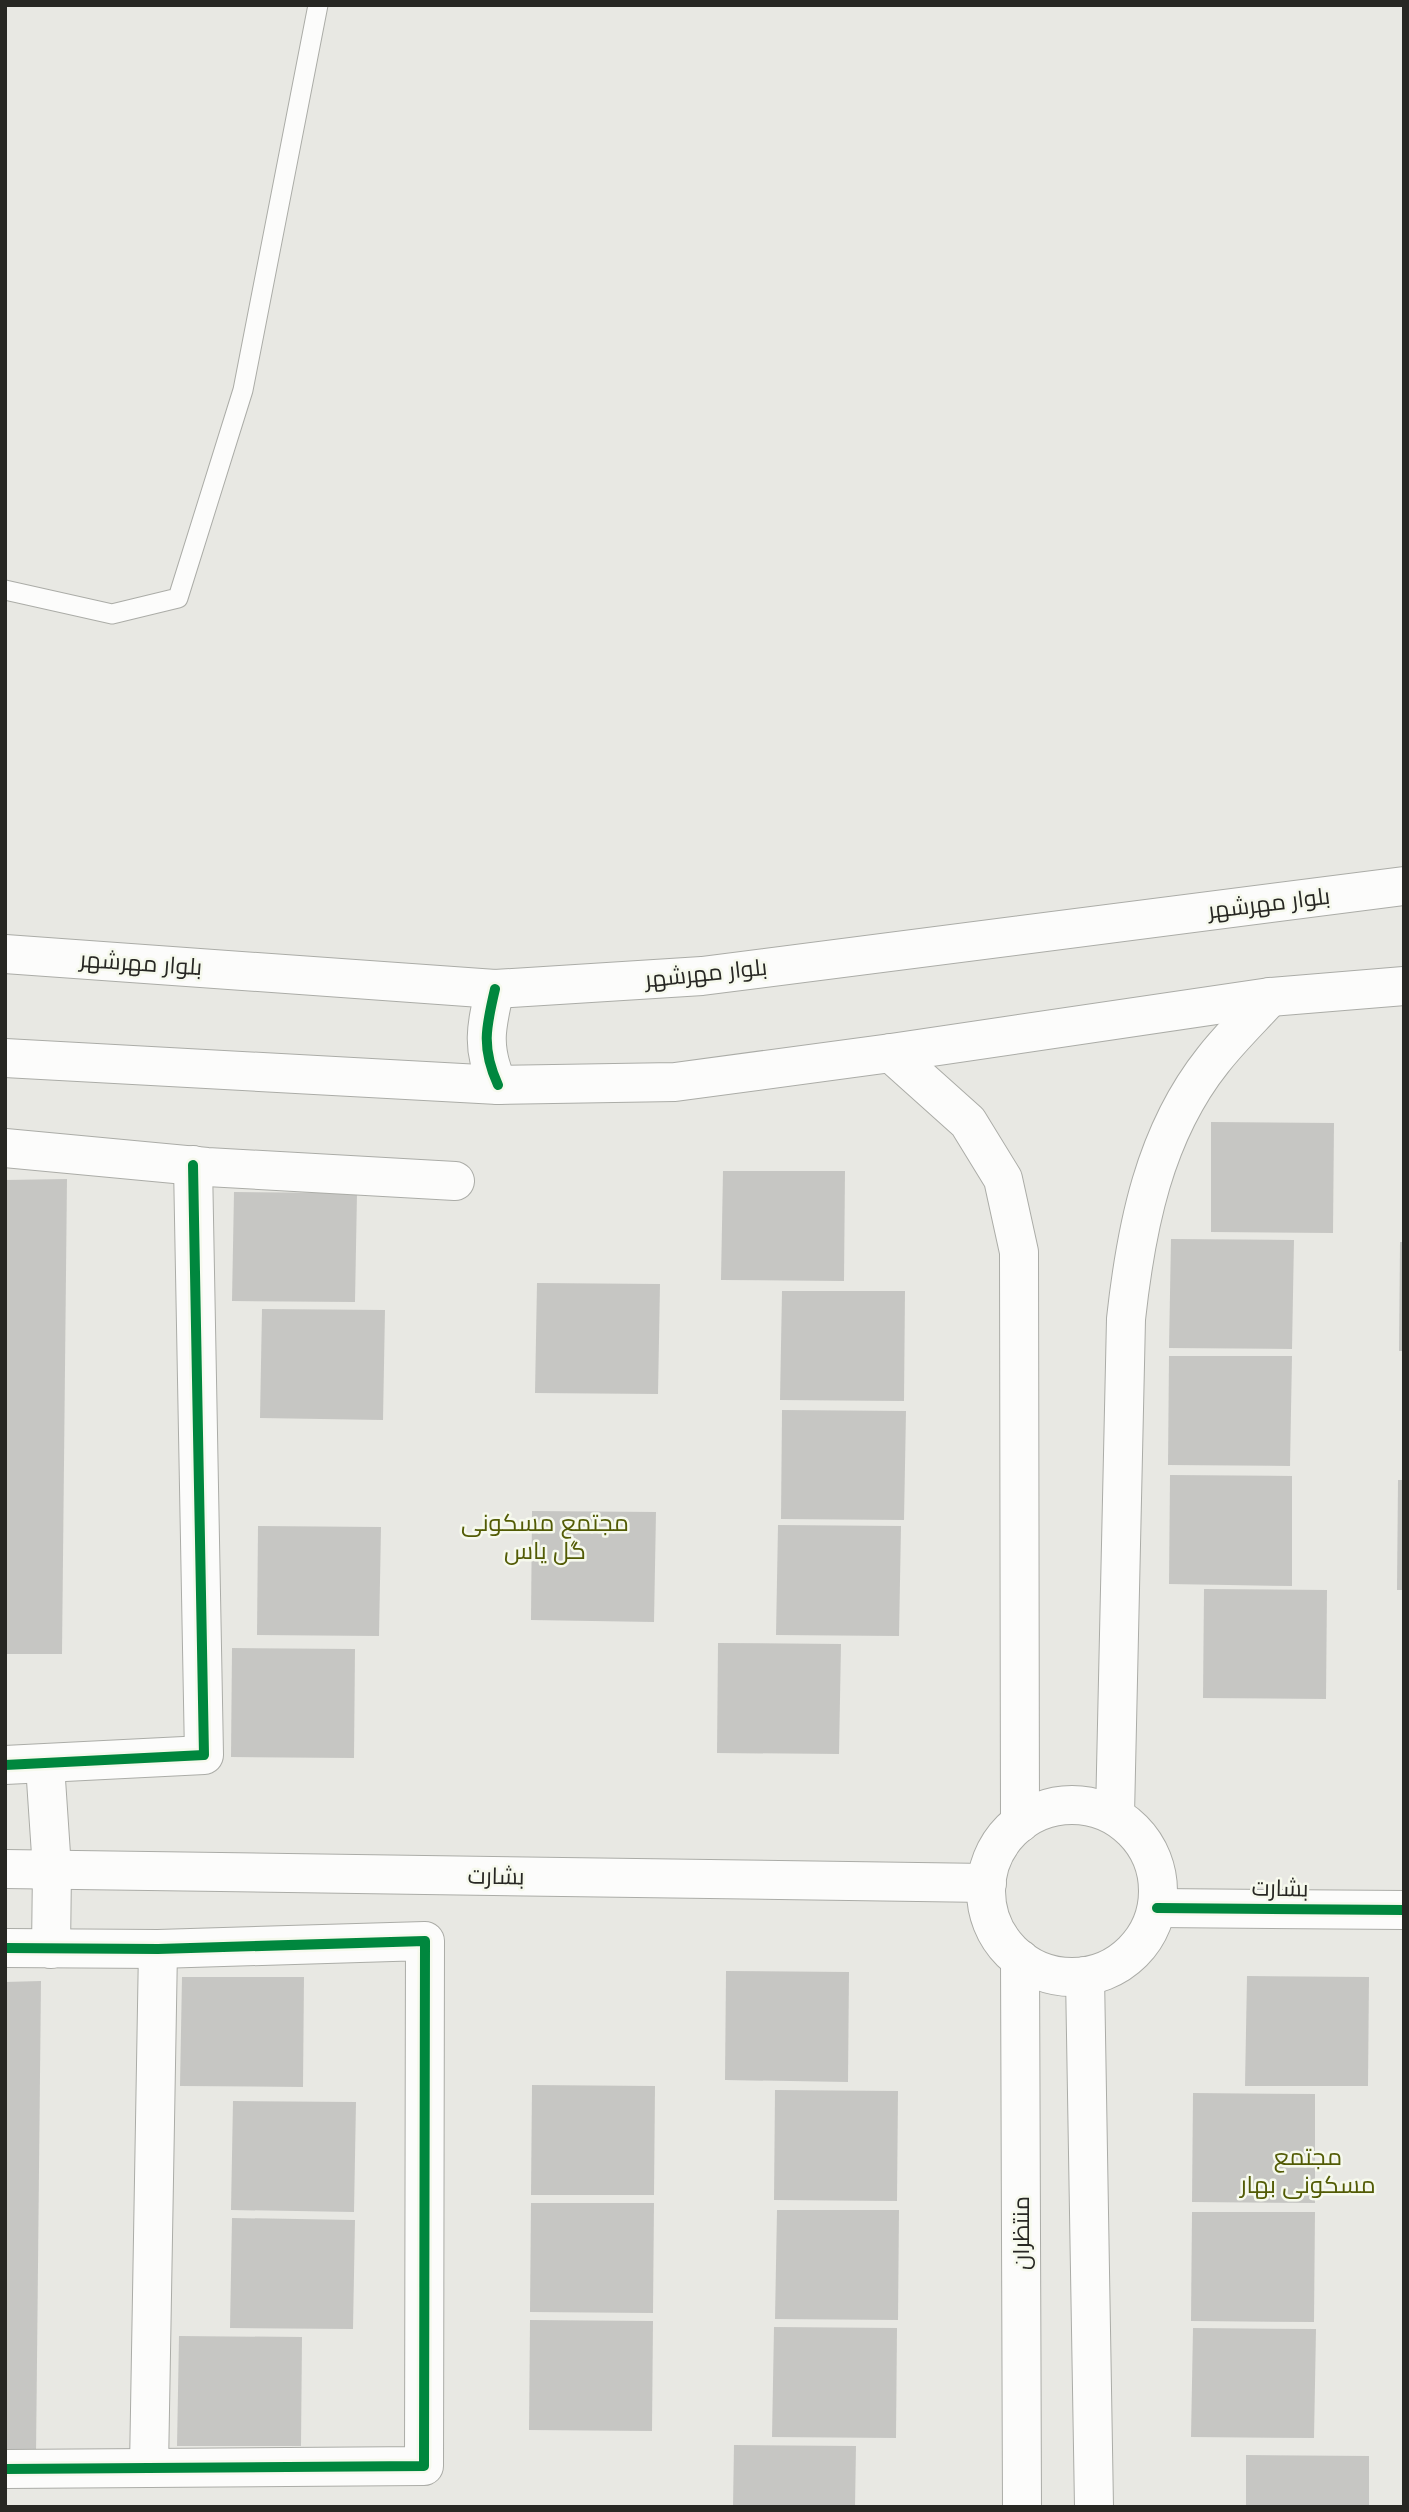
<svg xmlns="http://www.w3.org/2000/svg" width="1409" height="2512" viewBox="0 0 1409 2512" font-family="'PT Sans',Cairo,sans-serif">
<rect width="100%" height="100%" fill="#e8e8e3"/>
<g fill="#c6c6c3">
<polygon points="1211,1122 1334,1123 1333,1233 1211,1232"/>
<polygon points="723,1171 845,1171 844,1281 721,1280"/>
<polygon points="67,1179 62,1654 5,1654 5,1180"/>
<polygon points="234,1192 357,1193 355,1302 232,1301"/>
<polygon points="1171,1239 1294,1240 1292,1349 1169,1348"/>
<polygon points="1400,1242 1404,1242 1404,1351 1399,1351"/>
<polygon points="537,1283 660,1284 658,1394 535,1393"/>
<polygon points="782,1291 905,1291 904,1401 780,1400"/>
<polygon points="262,1309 385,1310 383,1420 260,1418"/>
<polygon points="1169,1356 1292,1356 1290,1466 1168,1465"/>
<polygon points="782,1410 906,1411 904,1520 781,1519"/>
<polygon points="1170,1475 1292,1476 1292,1586 1169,1584"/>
<polygon points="1398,1480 1404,1480 1404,1590 1397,1590"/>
<polygon points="532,1511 656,1512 654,1622 531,1620"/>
<polygon points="778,1525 901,1526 899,1636 776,1635"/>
<polygon points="258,1526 381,1527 379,1636 257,1635"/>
<polygon points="1204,1589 1327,1590 1326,1699 1203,1698"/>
<polygon points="718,1643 841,1644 839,1754 717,1753"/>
<polygon points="232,1648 355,1649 354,1758 231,1757"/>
<polygon points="726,1971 849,1972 848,2082 725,2080"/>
<polygon points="1247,1976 1369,1977 1368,2086 1245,2086"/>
<polygon points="182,1977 304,1977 303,2087 180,2086"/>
<polygon points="41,1981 36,2456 5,2457 5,1982"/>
<polygon points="532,2085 655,2086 654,2195 531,2195"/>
<polygon points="775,2090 898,2091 897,2201 774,2200"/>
<polygon points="1193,2093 1315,2094 1315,2203 1192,2202"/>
<polygon points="233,2101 356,2102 354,2212 231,2210"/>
<polygon points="531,2203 654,2203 653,2313 530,2312"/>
<polygon points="777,2210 899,2210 898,2320 775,2319"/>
<polygon points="1192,2212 1315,2212 1314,2322 1191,2321"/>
<polygon points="232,2218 355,2220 353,2329 230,2328"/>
<polygon points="530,2320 653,2321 652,2431 529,2430"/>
<polygon points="774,2327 897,2328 896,2438 772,2437"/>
<polygon points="1193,2328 1316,2329 1314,2438 1191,2437"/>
<polygon points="179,2336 302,2337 301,2446 177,2446"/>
<polygon points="734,2445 856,2446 855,2507 733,2507"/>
<polygon points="1246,2455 1369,2456 1369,2507 1246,2507"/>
</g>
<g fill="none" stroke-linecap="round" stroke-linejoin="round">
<defs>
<polyline id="lane" points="5,590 112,614 178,598 243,390 318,5"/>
<g id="street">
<polyline points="5,1148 207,1167 455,1181"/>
<polyline points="5,1765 204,1755 193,1165"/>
<polyline points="45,1765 52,1869 51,1949"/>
<polyline points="5,1869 987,1883"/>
<polyline points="1157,1908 1404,1910"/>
<polyline points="5,1948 158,1949 425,1941 424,2466 5,2469"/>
<polyline points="149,2468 158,1949"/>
</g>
<g id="secondary">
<polyline points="5,954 495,989 702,976 1404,886"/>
<path d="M 495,989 C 486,1027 481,1048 498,1085"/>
<polyline points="891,1053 968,1122 1003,1179 1019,1252 1020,1823"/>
<polyline points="5,1058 498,1085 675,1082 891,1053 1270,997 1404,986"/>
<circle cx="1072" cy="1891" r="86"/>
<path d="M 1115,1815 L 1126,1319 C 1136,1228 1154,1134 1213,1060 C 1230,1038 1251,1018 1270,997"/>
<polyline points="1020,1959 1022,2507"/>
<polyline points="1085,1976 1094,2507"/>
</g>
</defs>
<use href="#lane" stroke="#abaca7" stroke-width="21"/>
<use href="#street" stroke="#abaca7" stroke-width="40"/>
<use href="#secondary" stroke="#abaca7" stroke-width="40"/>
<use href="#lane" stroke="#fcfcfb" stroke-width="19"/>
<use href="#street" stroke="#fcfcfb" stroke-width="38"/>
<use href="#secondary" stroke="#fcfcfb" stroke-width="38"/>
<defs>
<g id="cycleway">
<path d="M 495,989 C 486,1027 481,1048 498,1085"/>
<polyline points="5,1765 204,1755 193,1165"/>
<polyline points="1157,1908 1404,1910"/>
<polyline points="5,1948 158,1949 425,1941 424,2466 5,2469"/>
</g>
</defs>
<use href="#cycleway" stroke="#f6f9ed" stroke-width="15"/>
<use href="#cycleway" stroke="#00873e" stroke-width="10"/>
</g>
<g text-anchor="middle" stroke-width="5" stroke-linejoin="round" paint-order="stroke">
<g font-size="23" fill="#272723" stroke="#f6f9ed">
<text transform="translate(1269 903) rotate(-7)" y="8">بلوار مهرشهر</text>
<text transform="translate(141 963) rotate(4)" y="8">بلوار مهرشهر</text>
<text transform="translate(706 973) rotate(-6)" y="8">بلوار مهرشهر</text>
<text transform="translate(496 1876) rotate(1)" y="8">بشارت</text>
<text transform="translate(1280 1888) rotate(1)" y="8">بشارت</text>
<text transform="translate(1021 2233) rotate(-90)" y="8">منتظران</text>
</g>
<g font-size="24" fill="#525b05" stroke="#f6f9ed">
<text x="545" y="1531">مجتمع مسکونی<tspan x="545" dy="28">گل یاس</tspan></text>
<text x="1308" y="2165">مجتمع<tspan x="1308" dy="28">مسکونی بهار</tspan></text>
</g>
</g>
<rect width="1409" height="2512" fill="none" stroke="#272723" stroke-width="14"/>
</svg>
